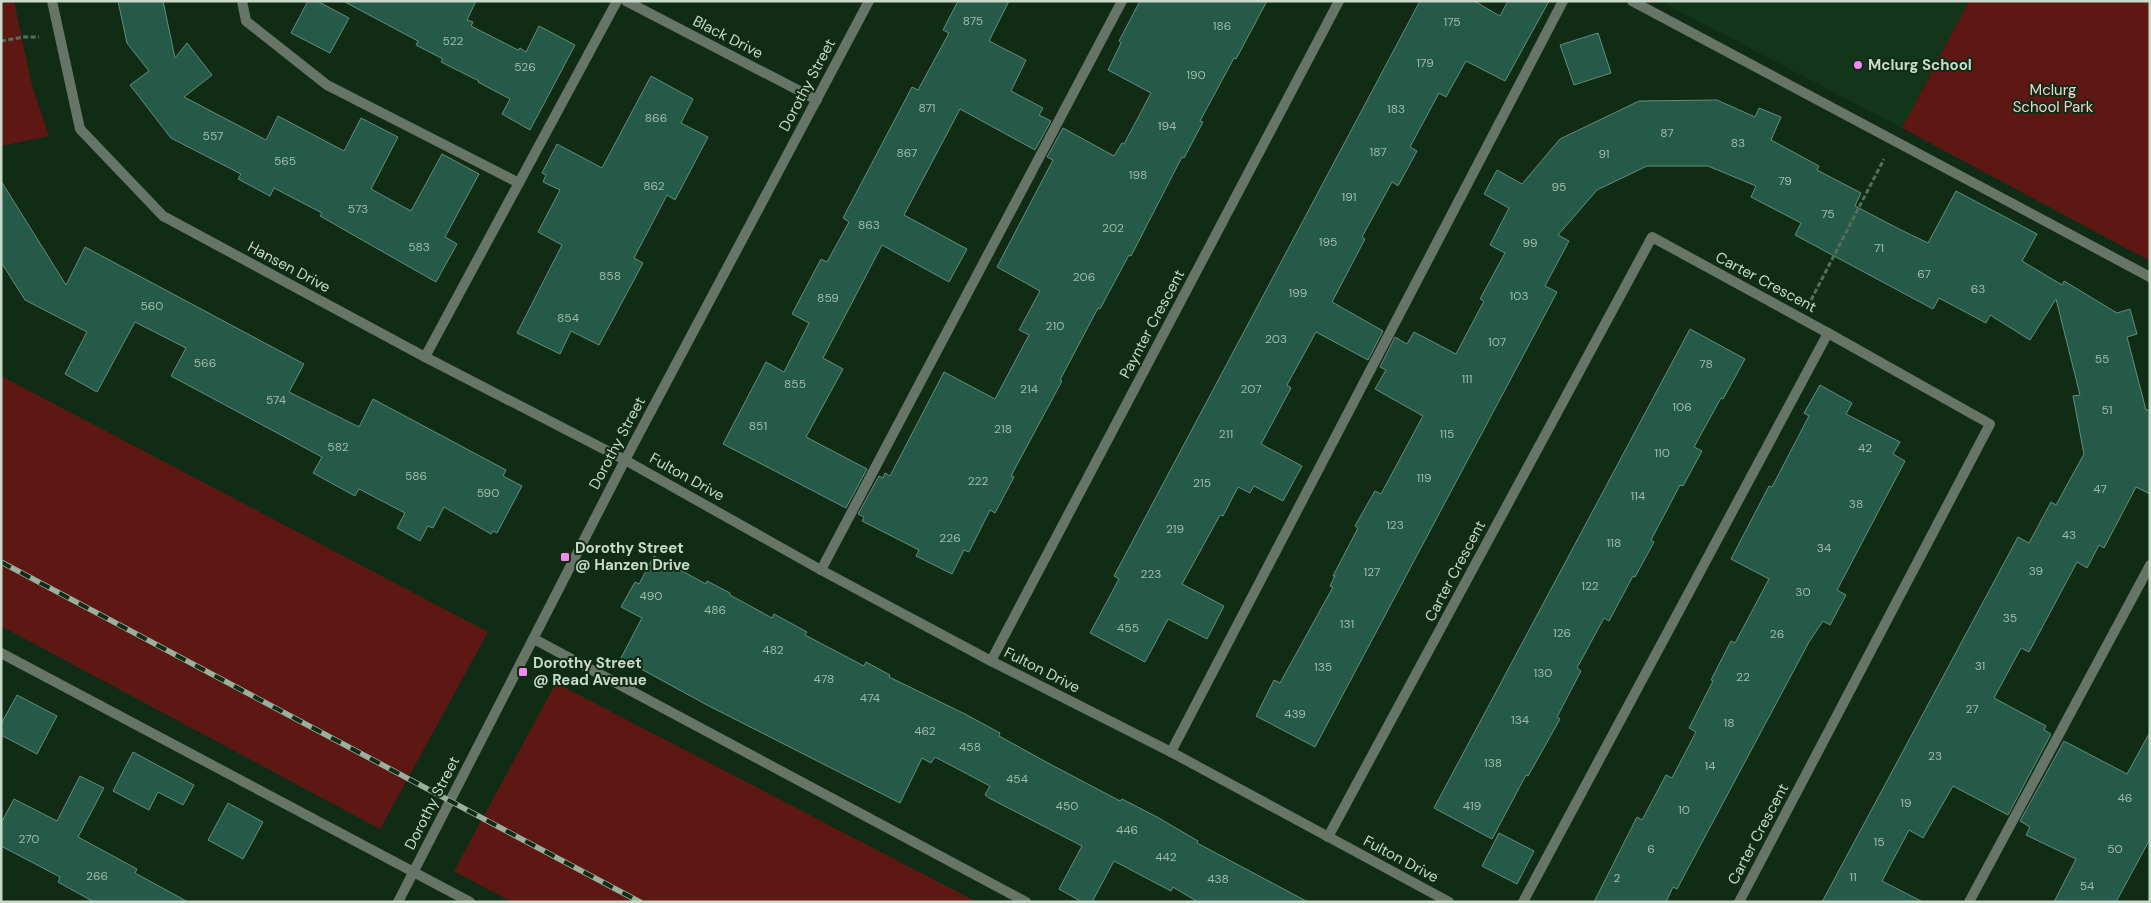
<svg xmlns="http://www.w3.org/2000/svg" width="2151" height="903" viewBox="0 0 2151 903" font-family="'DM Sans',sans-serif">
<rect width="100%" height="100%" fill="#102c15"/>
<polygon fill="#13361a" points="1660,1 1969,1 1902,128"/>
<g fill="#5e1813">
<polygon points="1,1 14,1 32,86 49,136 1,146"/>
<polygon points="1969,1 2150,1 2150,261 1902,128"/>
<polygon points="1,376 488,632 380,829 1,626"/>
<polygon points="556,683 977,902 512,902 454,871"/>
</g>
<g fill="#255a48" stroke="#638d7d">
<polygon points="118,1 163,1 175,58 187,43 212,75 184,97 266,140 278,116 344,151 361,118 398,137 371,189 411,211 442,154 479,174 445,237 457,244 436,282 320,216 322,213 274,188 270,196 238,179 241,174 171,138 130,85 149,71 127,43"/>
<polygon points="308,1 317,1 349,18 330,53 291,33"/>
<polygon points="343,1 476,1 467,20 473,22 471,26 518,50 520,48 526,52 539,26 575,45 530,130 502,114 510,99 478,82 479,81 441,62 443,59 416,45 418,41"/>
<polygon points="958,1 1009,1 989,41 1026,60 1011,91 1043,108 1039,115 1051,121 1035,150 960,109 904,215 967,249 949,282 882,245 823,358 843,369 806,437 867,469 846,508 723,444 766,362 784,372 809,323 792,314 821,259 827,262 849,222 843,218 912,87 918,90 949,33 943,30"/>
<polygon points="1140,1 1267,1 1236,59 1234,58 1200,121 1203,122 1184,158 1182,157 1131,256 1129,255 1100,309 1098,308 1060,380 1062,381 1011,476 1014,477 995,513 990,510 969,552 964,550 952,574 916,556 919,550 862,521 864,517 858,514 879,476 883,478 885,473 890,476 944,372 995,399 1029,335 1019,330 1040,291 997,267 1053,160 1047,157 1063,128 1114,156 1122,143 1124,144 1151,93 1108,70 1121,43 1119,41"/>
<polygon points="1420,1 1474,1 1500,16 1508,1 1549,1 1505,81 1466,61 1446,97 1439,93 1410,147 1417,151 1398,186 1392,182 1362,237 1365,239 1332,302 1383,331 1368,360 1316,332 1287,385 1291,388 1261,444 1302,466 1283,501 1254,486 1250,493 1238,487 1223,516 1220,515 1182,584 1224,606 1207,639 1168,619 1145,662 1090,633 1119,579 1114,576"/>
<polygon points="1598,33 1611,73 1574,85 1560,45"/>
<polygon points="651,76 693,99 681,123 708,137 675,200 667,195 634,258 643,263 599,345 571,331 560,354 517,333 562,245 538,232 560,190 543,182 546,175 542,173 557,144 602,168"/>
<polygon points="1717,100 1755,117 1759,108 1781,117 1771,140 1819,166 1817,170 1861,193 1855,206 1901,230 1928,243 1956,191 2037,234 2022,261 2062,285 2064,281 2117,313 2130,309 2137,334 2127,337 2146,410 2150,410 2150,494 2136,487 2104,548 2099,545 2087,568 2077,562 2029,652 2021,648 1994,698 2046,726 2044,730 2051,734 2008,815 1953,786 1923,838 1909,830 1882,881 1923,902 1822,902 2018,537 2029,543 2051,502 2056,505 2084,454 2073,396 2080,395 2056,299 2030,340 1990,315 1986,323 1939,298 1933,309 1795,235 1801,223 1751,197 1756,186 1708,166 1647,166 1597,190 1558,235 1569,241 1545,286 1557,292 1315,747 1256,716 1274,680 1280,683 1333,587 1330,586 1335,576 1333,576 1358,528 1355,526 1368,503 1375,491 1381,494 1423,416 1375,389 1386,370 1380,367 1395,337 1407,344 1414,332 1456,354 1484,301 1480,299 1505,253 1490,245 1509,208 1484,194 1497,170 1522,184 1560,139 1639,101"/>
<polygon points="1,181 66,285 85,247 304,364 289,392 359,427 373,399 506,470 503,476 522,486 497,533 493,531 491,534 444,507 433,528 428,526 420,541 397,528 405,513 359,489 355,496 313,473 322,457 171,376 186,348 135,322 97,392 65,374 87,332 25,300 1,262"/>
<polygon points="1690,329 1745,359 1723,399 1721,398 1694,447 1702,451 1683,486 1680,485 1651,540 1654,542 1635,577 1633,576 1609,621 1604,618 1577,668 1581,671 1557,717 1560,719 1528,776 1526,775 1492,839 1434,808"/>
<polygon points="1820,385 1852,403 1846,414 1900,442 1893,454 1905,461 1837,590 1846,595 1830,625 1823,621 1809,642 1677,889 1673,887 1666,902 1594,902 1637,817 1642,820 1666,775 1672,778 1696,732 1689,728 1713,681 1711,680 1731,641 1735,643 1769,579 1731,559 1769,486 1772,487 1809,416 1804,413"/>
<polygon points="654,556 706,584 707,581 730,593 730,595 772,618 774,614 807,632 805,635 864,666 866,662 890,675 889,677 965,714 1000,733 999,736 1048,763 1120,801 1122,799 1157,817 1198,841 1197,843 1308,902 1198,902 1173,887 1171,891 1114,861 1092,902 1082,902 1059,889 1082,846 989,798 985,795 990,786 935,757 931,763 922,758 900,803 707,705 621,658 642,618 621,607 635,582 639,584"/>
<polygon points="17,695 57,716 37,754 1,735 1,724"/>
<polygon points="2150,732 2150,839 2116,902 2054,902 2076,859 2026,835 2030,827 2020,821 2064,741 2127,774"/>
<polygon points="133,752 194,785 183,805 158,792 149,810 113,791"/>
<polygon points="80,776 104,788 78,837 137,869 135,873 188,902 94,902 58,882 60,877 1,846 1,823 14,799 57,821"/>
<polygon points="228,803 263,822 243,859 208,840"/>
<polygon points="1499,833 1534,851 1517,884 1482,866"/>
</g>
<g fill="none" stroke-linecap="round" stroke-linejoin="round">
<g stroke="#566e5a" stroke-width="3" stroke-dasharray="5 2.5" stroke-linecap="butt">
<polyline points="1,41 24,37 39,37"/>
<polyline points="1811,300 1884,159"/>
</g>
<g stroke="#677468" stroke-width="10">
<polyline points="242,1 246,21 327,85 519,183"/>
<polyline points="1632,1 2150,277"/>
<polyline points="425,357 617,1"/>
<polyline points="821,570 1122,1"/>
<polyline points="534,639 1026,902"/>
<polyline points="1,653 470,902"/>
<polyline points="1171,752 1563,1"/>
<polyline points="1523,902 1828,333"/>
<polyline points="1969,902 2150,565"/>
</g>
<g stroke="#677468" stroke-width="10">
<polyline points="52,1 80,129 163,216 425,357 625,460 821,570 991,661 1171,752 1449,902"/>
<polyline points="626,1 817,100"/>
<polyline points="991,661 1339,1"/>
<polyline points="1328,837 1652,237 1828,333 1990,424 1739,902"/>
</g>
<polyline stroke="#677468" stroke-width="10" points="398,902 625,460 869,1"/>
<defs>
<polyline id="rail" points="1,562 640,902"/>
</defs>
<use href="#rail" stroke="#9baf9e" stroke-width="5.5"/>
<use href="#rail" stroke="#102c15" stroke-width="4" stroke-dasharray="11" stroke-linecap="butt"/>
</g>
<g fill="#f489f0" stroke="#102c15" stroke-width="2">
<circle cx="1858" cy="65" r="5"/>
<rect x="560" y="552" width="10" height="10" rx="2.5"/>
<rect x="518" y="667" width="10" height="10" rx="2.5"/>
</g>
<g text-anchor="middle" stroke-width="4" stroke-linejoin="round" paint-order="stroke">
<g font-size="12" fill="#a0baaa">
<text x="973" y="25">875</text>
<text x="1452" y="26">175</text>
<text x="1222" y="30">186</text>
<text x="453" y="45">522</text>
<text x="1425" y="67">179</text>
<text x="525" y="71">526</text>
<text x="1196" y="79">190</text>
<text x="927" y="112">871</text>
<text x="1396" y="113">183</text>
<text x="656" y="122">866</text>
<text x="1167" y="130">194</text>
<text x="1667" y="137">87</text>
<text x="213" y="140">557</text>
<text x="1738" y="147">83</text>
<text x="1378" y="156">187</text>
<text x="907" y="157">867</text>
<text x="1604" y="158">91</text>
<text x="285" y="165">565</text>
<text x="1138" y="179">198</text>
<text x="1785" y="185">79</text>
<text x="654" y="190">862</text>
<text x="1559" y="191">95</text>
<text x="1349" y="201">191</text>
<text x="358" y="213">573</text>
<text x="1828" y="218">75</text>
<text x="869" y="229">863</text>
<text x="1113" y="232">202</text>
<text x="1328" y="246">195</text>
<text x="1530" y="247">99</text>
<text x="419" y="251">583</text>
<text x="1879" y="252">71</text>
<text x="1924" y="278">67</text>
<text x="610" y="280">858</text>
<text x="1084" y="281">206</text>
<text x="1978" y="293">63</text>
<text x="1298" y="297">199</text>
<text x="1519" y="300">103</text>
<text x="828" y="302">859</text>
<text x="152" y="310">560</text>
<text x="568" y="322">854</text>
<text x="1055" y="330">210</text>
<text x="1276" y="343">203</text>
<text x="1497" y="346">107</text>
<text x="2102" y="363">55</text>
<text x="205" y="367">566</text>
<text x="1706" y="368">78</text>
<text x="1467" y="383">111</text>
<text x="795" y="388">855</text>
<text x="1029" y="393">214</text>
<text x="1251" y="393">207</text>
<text x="276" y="404">574</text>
<text x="1682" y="411">106</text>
<text x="2107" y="414">51</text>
<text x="758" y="430">851</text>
<text x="1003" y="433">218</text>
<text x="1226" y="438">211</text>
<text x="1447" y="438">115</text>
<text x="338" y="451">582</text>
<text x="1865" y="452">42</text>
<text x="1662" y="457">110</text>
<text x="416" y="480">586</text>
<text x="1424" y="482">119</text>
<text x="978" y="485">222</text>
<text x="1202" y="487">215</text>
<text x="2100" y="493">47</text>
<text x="488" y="497">590</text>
<text x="1638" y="500">114</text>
<text x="1856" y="508">38</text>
<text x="1395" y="529">123</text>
<text x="1175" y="533">219</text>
<text x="2069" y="539">43</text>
<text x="950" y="542">226</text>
<text x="1614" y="547">118</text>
<text x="1824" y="552">34</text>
<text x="2036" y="575">39</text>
<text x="1372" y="576">127</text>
<text x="1151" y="578">223</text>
<text x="1590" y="590">122</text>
<text x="1803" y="596">30</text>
<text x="651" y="600">490</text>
<text x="715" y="614">486</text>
<text x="2010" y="622">35</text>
<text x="1347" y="628">131</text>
<text x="1128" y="632">455</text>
<text x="1562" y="637">126</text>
<text x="1777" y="638">26</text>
<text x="773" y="654">482</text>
<text x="1980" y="670">31</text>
<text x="1323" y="671">135</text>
<text x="1543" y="677">130</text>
<text x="1743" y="681">22</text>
<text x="824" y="683">478</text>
<text x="870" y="702">474</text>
<text x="1972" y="713">27</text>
<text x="1295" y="718">439</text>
<text x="1520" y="724">134</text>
<text x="1729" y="727">18</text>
<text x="925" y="735">462</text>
<text x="970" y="751">458</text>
<text x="1935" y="760">23</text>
<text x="1493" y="767">138</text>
<text x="1710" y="770">14</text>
<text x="1017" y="783">454</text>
<text x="2125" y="802">46</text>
<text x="1906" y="807">19</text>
<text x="1067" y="810">450</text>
<text x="1472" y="810">419</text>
<text x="1684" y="814">10</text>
<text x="1127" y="834">446</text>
<text x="29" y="843">270</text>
<text x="1879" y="846">15</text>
<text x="1651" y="853">6</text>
<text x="2115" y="853">50</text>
<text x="1166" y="861">442</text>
<text x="97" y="880">266</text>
<text x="1853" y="881">11</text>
<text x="1617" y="882">2</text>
<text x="1218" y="883">438</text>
<text x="2087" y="890">54</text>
</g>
<g font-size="15" fill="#c9dacb" stroke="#102c15">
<text transform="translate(728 37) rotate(27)" y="5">Black Drive</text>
<text transform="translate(807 85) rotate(-62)" y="5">Dorothy Street</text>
<text transform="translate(289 267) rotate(28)" y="5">Hansen Drive</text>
<text transform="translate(1766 282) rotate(28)" y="5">Carter Crescent</text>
<text transform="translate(1152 324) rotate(-62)" y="5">Paynter Crescent</text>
<text transform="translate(617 443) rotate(-62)" y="5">Dorothy Street</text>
<text transform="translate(687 477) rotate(29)" y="5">Fulton Drive</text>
<text transform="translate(1455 571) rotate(-62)" y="5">Carter Crescent</text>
<text transform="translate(1042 670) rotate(27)" y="5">Fulton Drive</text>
<text transform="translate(432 803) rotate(-63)" y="5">Dorothy Street</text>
<text transform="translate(1758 834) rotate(-62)" y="5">Carter Crescent</text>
<text transform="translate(1401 859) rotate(28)" y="5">Fulton Drive</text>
</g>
<g font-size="15" font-weight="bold" fill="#c9dacb" stroke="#102c15" text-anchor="start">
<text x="1868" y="70">Mclurg School</text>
<text x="575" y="553">Dorothy Street<tspan x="575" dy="17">@ Hanzen Drive</tspan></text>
<text x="533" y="668">Dorothy Street<tspan x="533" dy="17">@ Read Avenue</tspan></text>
</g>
<g font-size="15" fill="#f3d2cd" stroke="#102c15">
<text x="2053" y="95">Mclurg<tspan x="2053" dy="17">School Park</tspan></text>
</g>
</g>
<rect width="2151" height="903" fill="none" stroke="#c9dacb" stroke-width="5"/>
</svg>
